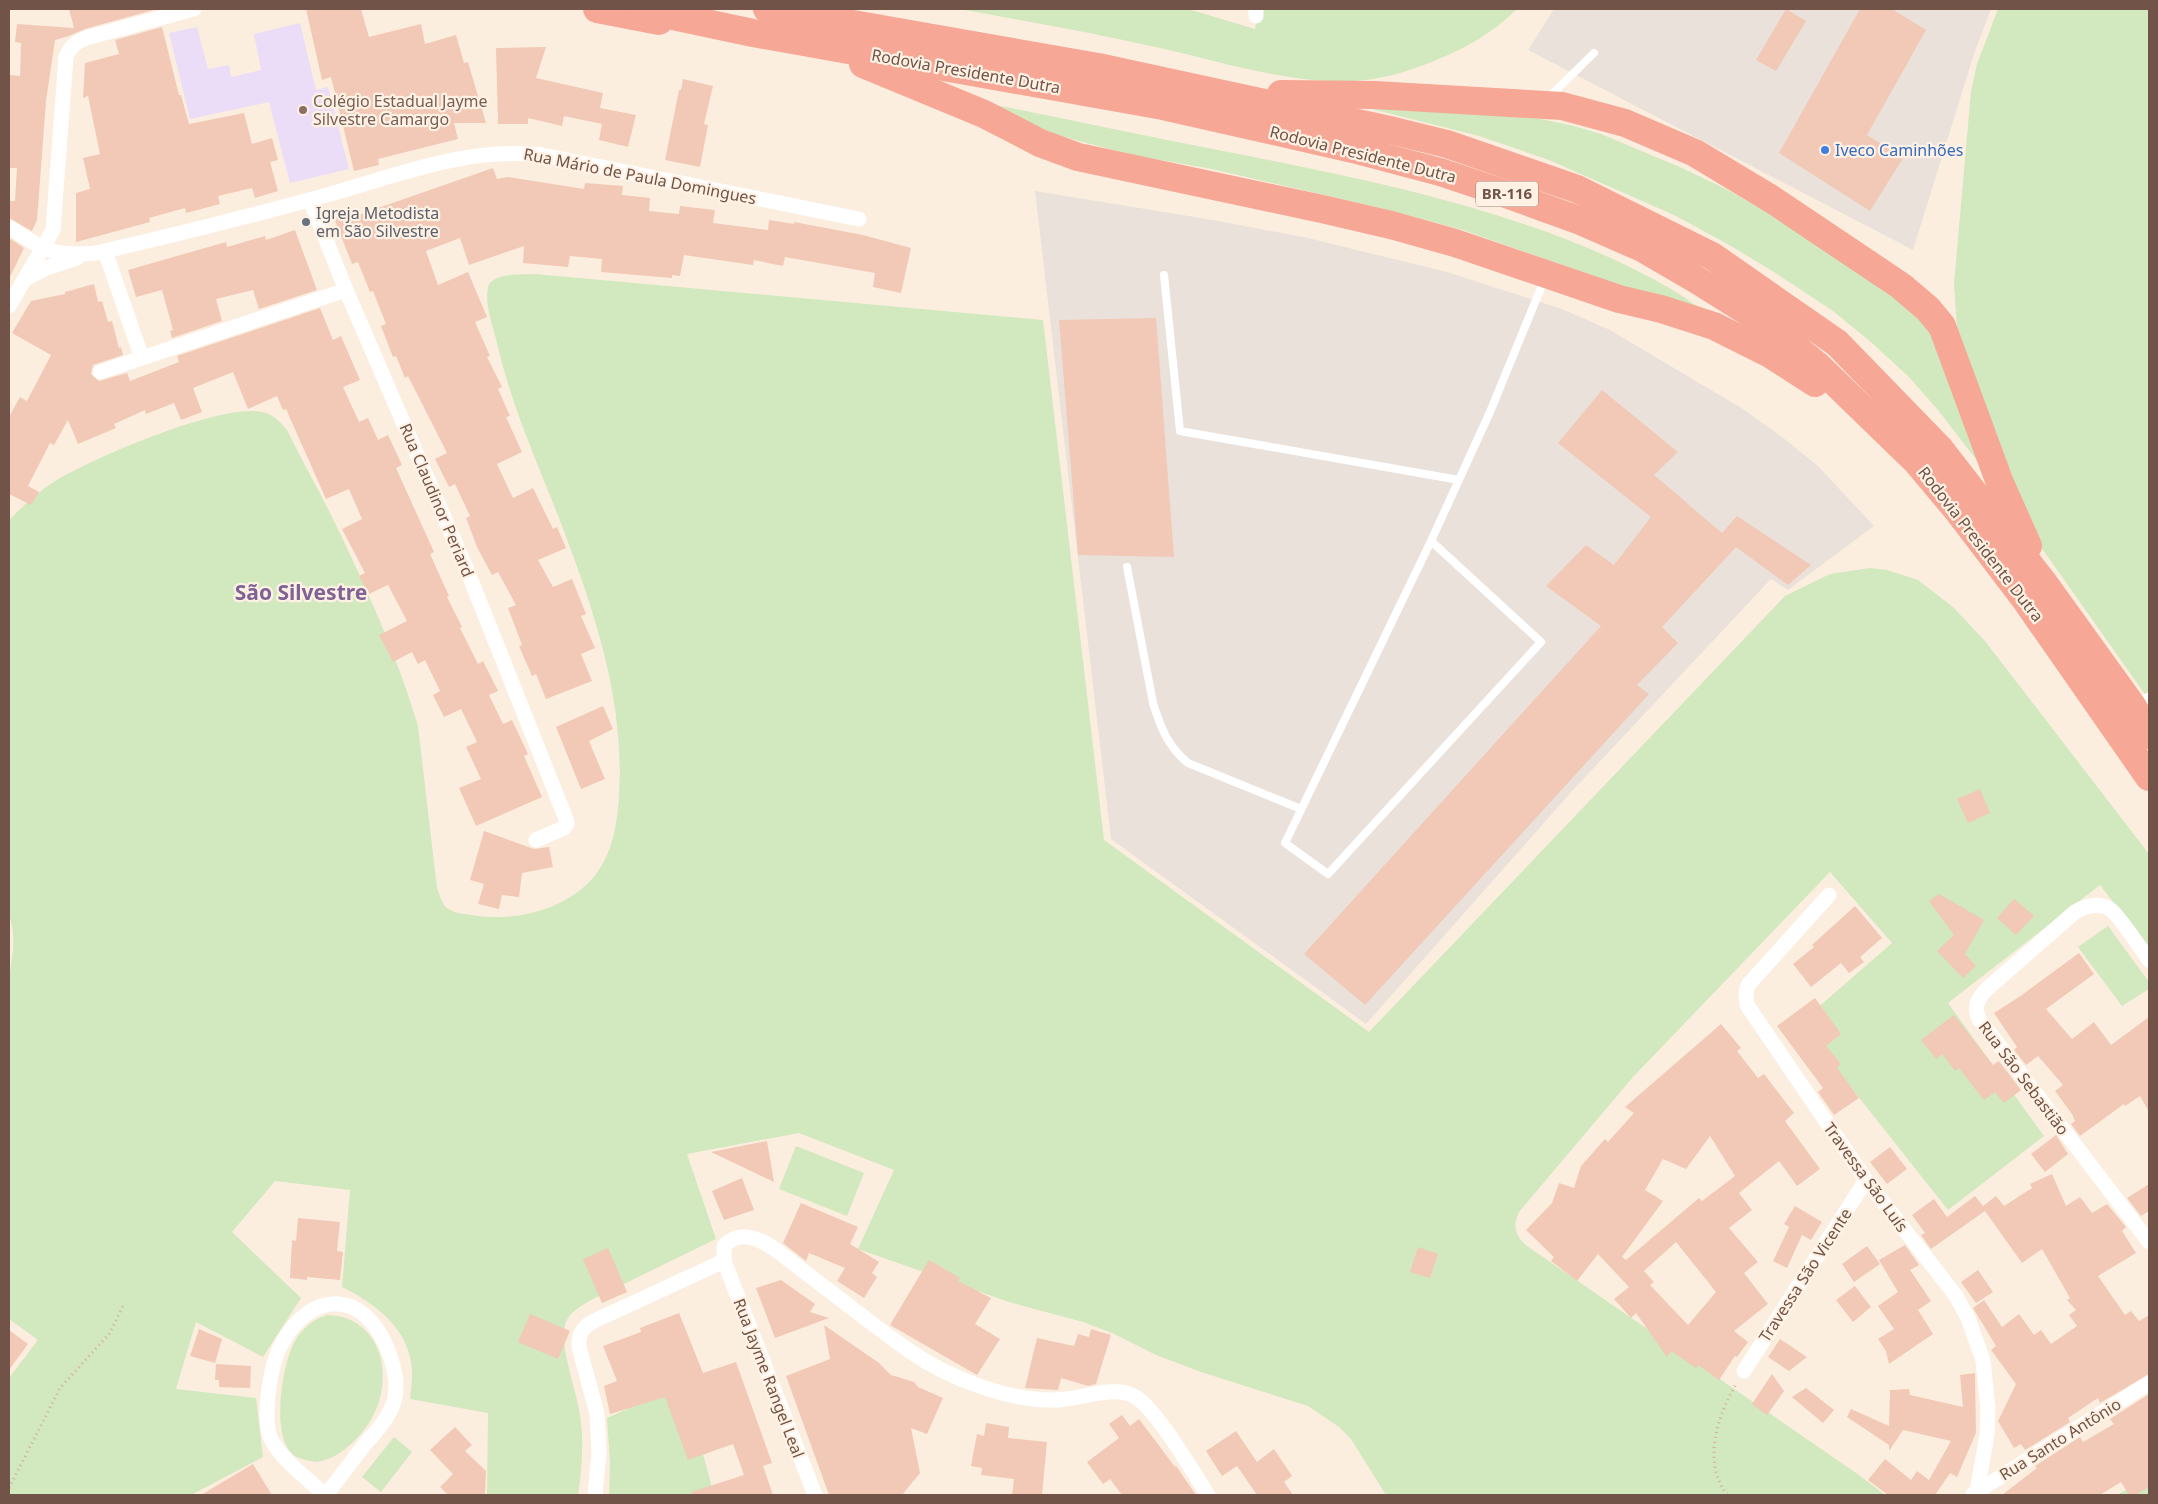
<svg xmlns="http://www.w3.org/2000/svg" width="2158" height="1504" viewBox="0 0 2158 1504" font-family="'Noto Sans',sans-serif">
<rect width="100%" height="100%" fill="#fceedf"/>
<g fill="#eae1db">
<polygon points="1554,9 1991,9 1974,54 1913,250 1528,50"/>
<polygon points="1035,191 1213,220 1308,238 1447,272 1562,309 1610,330 1743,409 1782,437 1818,466 1874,526 1788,590 1771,579 1573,790 1366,1024 1111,839"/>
</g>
<polygon fill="#ebdcf7" points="300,23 316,90 328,87 349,169 290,183 269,102 190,119 169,33 197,27 208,69 229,65 231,77 261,70 254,34"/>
<g fill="#d2e8be">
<path d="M 959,9 L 1188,9 L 1255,29 L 1259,9 L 1517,9 C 1493,33 1466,48 1434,61 C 1409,71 1381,80 1354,81 C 1288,84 1223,62 1160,48 C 1093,33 1026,21 959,9 Z"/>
<polygon points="1998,9 2149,9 2149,700 2036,540 2023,509 1957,328 1954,284 1971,91 1977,64"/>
<path d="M 975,101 C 1058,117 1140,135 1223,151 C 1370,180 1540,213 1671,289 C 1685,297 1699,308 1713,318 L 1463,230 L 1380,208 L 1212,169 L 1132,155 L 1060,136 Z"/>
<polygon points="1360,106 1522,115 1574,126 1601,134 1682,168 1726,189 1763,210 1830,251 1901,303 1929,326 1985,471 1938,410 1909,377 1872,343 1833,311 1777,274 1731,246 1674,215 1549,160 1479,136"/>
<path d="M 535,274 L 1043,320 L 1104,840 L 1369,1032 L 1785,596 L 1830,574 L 1870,568 L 1887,570 L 1918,580 L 1953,607 L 1985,641 L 2149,854 L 2149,949 L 2100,885 L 1948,1003 L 2044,1136 L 1948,1210 L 1800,1023 L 1892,943 L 1830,872 L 1633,1077 L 1519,1212 C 1512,1226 1516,1237 1527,1246 L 1859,1475 L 1885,1495 L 1386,1495 L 1351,1439 L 1339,1427 L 1308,1406 L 1201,1372 L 1156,1355 L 1112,1333 L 1083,1322 L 1009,1302 L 858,1249 L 894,1170 L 799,1133 L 687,1154 L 716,1239 L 589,1301 C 580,1307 568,1313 565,1325 C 559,1345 577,1392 580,1415 C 584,1441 582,1469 578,1495 L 487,1495 L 488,1413 L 410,1399 C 411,1390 412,1381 412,1372 C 411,1330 376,1304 342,1287 L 350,1190 L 275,1181 L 232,1232 L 301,1298 L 263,1357 L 196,1322 L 176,1389 L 256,1398 L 263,1457 L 191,1495 L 9,1495 L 9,1378 L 38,1340 L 9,1319 L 9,979 C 12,958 17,936 9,915 L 9,520 C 23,506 38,492 55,481 C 91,459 228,399 266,413 C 275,416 281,423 287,430 C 302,461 319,490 334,521 C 366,587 397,655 418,726 L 437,888 C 440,896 442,904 448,909 C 455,913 464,914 472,915 C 508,921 549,914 579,891 C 610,868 617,831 619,795 C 625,698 593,607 559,518 C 536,460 511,404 497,343 C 493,325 483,302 489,284 C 499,272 521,275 535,274 Z"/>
<polygon points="2108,926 2149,982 2149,989 2122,1006 2078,947"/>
<polygon points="796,1146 864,1173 847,1216 779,1189"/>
<path d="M 327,1315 C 379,1316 395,1373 374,1414 C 365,1433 342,1457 321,1461 C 314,1463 306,1460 299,1458 C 268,1446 282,1363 295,1341 C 303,1328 312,1320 327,1315 Z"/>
<polygon points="684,1383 714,1495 609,1495 610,1463 607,1418"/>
<polygon points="394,1437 412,1452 381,1492 362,1477"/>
<polygon points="2149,1477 2149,1495 2117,1495"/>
</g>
<g fill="#f1c9b6" fill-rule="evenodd">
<polygon points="69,9 157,9 85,29 69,36 55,40 46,101 37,220 32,231 9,218 9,201 15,201 17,168 9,168 9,75 20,76 21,43 15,42 17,24 74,28"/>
<polygon points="306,9 361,9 369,37 421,24 425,44 456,35 464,63 468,62 486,123 454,123 458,139 378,159 379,165 354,171 331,77 322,80"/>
<polygon points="1786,9 1806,21 1776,71 1756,60"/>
<polygon points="1860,9 1892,9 1926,30 1867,135 1903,158 1870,211 1779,153"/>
<polygon points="162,27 179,95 181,95 189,124 244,113 252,144 272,138 278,160 270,162 278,191 255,198 252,188 218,196 220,204 186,213 185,208 149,218 150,222 76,242 76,193 90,189 83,158 100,154 88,96 83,98 85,63 119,54 115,40"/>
<polygon points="546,47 536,78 603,93 600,108 636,115 628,147 599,140 602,124 564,116 562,126 528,118 528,124 498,124 496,48"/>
<polygon points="683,79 713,86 704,124 708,125 700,167 665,160 679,90 681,90"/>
<polygon points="493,168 497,179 508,177 584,189 585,183 623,186 622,195 650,198 649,211 679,214 680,206 715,210 713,223 768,230 769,220 794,224 794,222 863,235 911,248 901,293 873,287 875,273 785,257 783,266 754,260 753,265 684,255 680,276 672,275 672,278 601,272 602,259 570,256 568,267 523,263 524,246 469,265 460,238 426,251 438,285 468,272 487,317 475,322 490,356 487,357 502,387 498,389 510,416 506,417 522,452 497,464 513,498 533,488 553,529 557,527 566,548 538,560 553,587 572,579 586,614 581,616 595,648 581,654 592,681 546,699 536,674 532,676 519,646 522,645 508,608 516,605 498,572 492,575 477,547 466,518 470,516 455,484 449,487 435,459 447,453 408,376 405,378 396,356 393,357 381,326 386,324 373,291 370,292 358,262 352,264 334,218 356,210 358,215"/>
<polygon points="295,230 317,290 259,309 253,290 216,299 222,321 172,338 170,331 173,330 162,290 136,297 128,270 226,242 227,247 265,236 266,240"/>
<polygon points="9,238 24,248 9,279"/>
<polygon points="94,284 98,302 102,301 108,322 112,321 119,348 121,347 123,355 93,365 91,374 99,381 127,373 130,381 179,362 177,356 320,308 333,340 341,336 360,380 343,387 359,422 368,418 378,440 388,435 402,465 396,468 434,552 430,554 449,596 447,597 462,627 460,628 478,664 483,661 498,691 489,695 503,724 512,720 528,754 524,756 542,797 476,826 459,788 481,779 466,747 477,742 461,709 444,717 433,695 440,691 425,660 418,664 412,652 393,662 379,635 407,621 388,585 369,594 359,576 365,573 342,529 362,519 349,489 326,499 286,409 283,410 277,396 248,409 233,372 193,388 202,412 181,420 174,403 146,414 145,410 114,424 116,428 78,444 68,420 54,445 50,443 28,486 39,492 31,505 9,494 9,417 20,397 27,401 51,355 12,333 31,301 65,294 65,292"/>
<polygon points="1156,318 1174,557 1078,555 1059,320"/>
<polygon points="1602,390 1678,452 1654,475 1722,533 1737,516 1811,565 1788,585 1736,547 1662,627 1678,643 1637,685 1649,694 1365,1005 1304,954 1601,626 1546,586 1586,545 1614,565 1651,517 1558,443"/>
<polygon points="603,706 613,729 589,741 605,779 581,789 556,727"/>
<polygon points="1980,789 1990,813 1968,823 1957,799"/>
<polygon points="484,831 534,849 549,847 553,867 522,873 519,897 502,895 499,909 478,904 484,884 470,880"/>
<polygon points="1939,894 1984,920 1965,954 1976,966 1963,978 1937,951 1954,935 1929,901"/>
<polygon points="2014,899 2034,916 2016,935 1997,918"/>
<polygon points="1855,906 1882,938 1860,957 1864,962 1849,973 1841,963 1811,987 1793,964 1814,947 1812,945"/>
<polygon points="2079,953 2094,974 2046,1009 2072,1039 2094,1022 2111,1045 2149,1017 2149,1112 2140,1096 2125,1106 2124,1104 2080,1136 2071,1124 2075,1121 2072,1114 2055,1091 2063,1085 2038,1056 2026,1065 2014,1050 2017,1047 1994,1013 2019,997"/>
<polygon points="1815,998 1841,1034 1826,1046 1841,1064 1837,1068 1859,1098 1834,1115 1818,1092 1823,1088 1777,1026"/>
<polygon points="1954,1015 1993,1065 1999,1061 2021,1090 2004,1103 1995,1092 1984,1100 1959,1068 1955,1071 1942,1054 1936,1059 1921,1040"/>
<path d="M 1721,1024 L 1741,1048 L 1737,1051 L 1758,1078 L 1764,1074 L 1794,1113 L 1785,1121 L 1820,1169 L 1797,1186 L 1779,1161 L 1739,1193 L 1752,1210 L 1729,1228 L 1758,1262 L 1744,1273 L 1768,1304 L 1734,1331 L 1748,1342 L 1737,1357 L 1735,1356 L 1719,1380 L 1698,1365 L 1696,1368 L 1671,1351 L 1667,1357 L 1636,1313 L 1631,1318 L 1614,1299 L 1629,1287 L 1598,1254 L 1577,1281 L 1551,1261 L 1554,1257 L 1526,1230 L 1552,1203 L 1559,1183 L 1574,1188 L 1581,1166 L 1605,1139 L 1608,1142 L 1634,1113 L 1625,1107 ZM 1710,1136 L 1735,1176 L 1702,1201 L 1699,1198 L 1626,1260 L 1622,1257 L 1663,1201 L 1645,1190 L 1663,1159 L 1686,1169 ZM 1676,1242 L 1716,1292 L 1688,1325 L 1650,1285 L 1654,1282 L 1644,1271 Z"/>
<polygon points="2056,1135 2068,1154 2045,1172 2031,1154"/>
<polygon points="767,1141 774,1182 711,1152"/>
<polygon points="1890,1147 1907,1169 1887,1184 1870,1162"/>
<polygon points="2052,1174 2066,1206 2080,1197 2092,1213 2107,1204 2126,1227 2122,1231 2136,1253 2098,1276 2125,1315 2131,1311 2139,1321 2149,1315 2149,1374 2100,1403 2098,1398 2068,1418 2070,1422 2025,1450 2021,1444 2014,1448 1998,1421 2016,1384 1991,1350 1996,1346 1973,1308 1984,1300 2002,1327 2019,1314 2034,1335 2041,1330 2051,1344 2077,1326 2069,1315 2076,1310 2067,1300 2070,1298 2042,1249 2022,1263 1985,1211 1931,1249 1921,1235 1925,1233 1912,1215 1934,1199 1947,1217 1975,1196 1983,1206 1996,1196 2004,1206 2032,1188 2030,1184"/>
<polygon points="742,1178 754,1210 724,1220 712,1191"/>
<polygon points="2149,1184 2149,1211 2141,1216 2127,1198"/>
<polygon points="801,1203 858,1227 850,1244 879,1262 872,1273 877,1277 864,1298 837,1281 845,1268 809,1253 806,1261 783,1243"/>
<polygon points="1795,1206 1822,1222 1811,1240 1802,1235 1787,1268 1773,1261 1789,1227 1784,1224"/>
<polygon points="298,1218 340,1222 337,1251 343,1252 340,1280 307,1277 307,1280 290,1278 292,1240 296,1241"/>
<polygon points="1905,1245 1919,1265 1910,1270 1931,1301 1918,1310 1933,1334 1889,1364 1886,1351 1878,1339 1894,1329 1878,1306 1898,1292 1879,1260"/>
<polygon points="1867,1246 1880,1264 1854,1282 1842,1264"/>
<polygon points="1418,1247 1438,1254 1430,1278 1410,1272"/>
<polygon points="608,1248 627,1292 602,1303 583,1259"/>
<polygon points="929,1260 960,1278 958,1281 991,1298 975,1324 1000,1339 977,1375 890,1325"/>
<polygon points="1978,1270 1993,1292 1976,1303 1961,1282"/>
<polygon points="781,1280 815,1304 810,1312 829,1318 775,1338 756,1288"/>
<polygon points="1855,1286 1871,1307 1853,1322 1836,1300"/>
<polygon points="679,1313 703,1373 736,1362 772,1463 763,1466 773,1495 692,1495 691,1492 744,1475 733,1444 688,1460 665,1397 610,1414 604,1386 617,1381 603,1346 641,1332 640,1328"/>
<polygon points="530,1314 570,1331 558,1359 518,1342"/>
<polygon points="824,1325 879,1363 891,1375 914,1382 918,1387 943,1398 927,1434 911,1428 920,1473 902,1495 829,1495 786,1376 830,1359"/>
<polygon points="199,1329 222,1339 215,1363 190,1356"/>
<polygon points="1091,1329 1111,1335 1096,1384 1088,1386 1061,1378 1058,1390 1025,1388 1037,1338 1074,1346 1078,1334 1089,1337"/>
<polygon points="9,1330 28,1344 9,1370"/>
<polygon points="1780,1339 1807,1357 1789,1371 1768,1357"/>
<polygon points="216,1364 251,1366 250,1388 219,1387 219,1380 215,1380"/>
<polygon points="1975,1373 1976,1433 1957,1477 1950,1473 1935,1495 1888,1495 1868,1480 1885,1459 1911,1480 1917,1471 1929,1480 1951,1441 1903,1430 1889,1451 1889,1445 1847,1417 1851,1409 1889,1426 1890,1390 1909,1389 1910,1395 1963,1407 1960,1375"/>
<polygon points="1772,1374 1784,1391 1767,1415 1752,1404"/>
<polygon points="1806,1388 1834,1410 1823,1423 1792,1397"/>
<polygon points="2149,1394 2149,1487 2135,1495 2129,1495 2121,1482 2100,1495 2002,1495 2037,1468 2035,1466 2080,1437 2083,1442 2114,1424 2110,1419"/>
<polygon points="1122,1415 1130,1426 1139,1419 1175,1467 1176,1466 1196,1495 1122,1495 1110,1479 1103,1484 1087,1462 1119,1438 1109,1424"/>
<polygon points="986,1423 1009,1427 1008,1438 1047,1442 1042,1495 1012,1495 1014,1479 981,1475 982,1468 971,1466 977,1434 984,1436"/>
<polygon points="455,1427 472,1445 465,1451 486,1471 485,1495 448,1495 440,1487 453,1474 430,1450"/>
<polygon points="1236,1431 1257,1462 1274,1449 1292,1476 1284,1482 1293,1495 1257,1495 1237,1466 1222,1476 1206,1451"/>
<polygon points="253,1464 272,1495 201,1495"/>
</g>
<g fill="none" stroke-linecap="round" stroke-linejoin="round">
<g stroke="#d5ac9a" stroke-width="3" stroke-dasharray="1 4" stroke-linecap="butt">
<polyline points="9,1488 60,1388 110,1333 124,1304"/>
<path d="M 1727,1495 C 1702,1461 1717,1418 1736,1384"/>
</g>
<g stroke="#fff" stroke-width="8">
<polyline points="1547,99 1594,53"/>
<polyline points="1164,275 1180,431 1459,480"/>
<polyline points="1431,541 1541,642 1328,874 1285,843 1431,541 1490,412 1545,278"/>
<path d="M 1127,567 L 1153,703 C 1160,726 1168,747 1188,763 L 1301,809"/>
</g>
<g stroke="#fff" stroke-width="15">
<polyline points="1256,16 1256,9"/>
<polyline points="310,200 346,290 467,570 566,819 567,824 564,828 536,840"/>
<path d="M 9,227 C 44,250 52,257 96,253 C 167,237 239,219 309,200 C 386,180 462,146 542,155 L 859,219"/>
<polyline points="105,251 142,358"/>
<polyline points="27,278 46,268 77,258"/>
<path d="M 9,306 L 53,230 L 66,57 C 72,43 79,40 93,36 L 194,9"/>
<polyline points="100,372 346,290"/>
<polyline points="2133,707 2149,700"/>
<polyline points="1829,895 1748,985 1746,993 1747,1005 1866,1180 1956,1296 1968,1318 1983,1360 1988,1409 1987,1435 1977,1491"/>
<path d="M 2149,960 C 2141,949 2118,914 2110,909 C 2099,902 2085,906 2075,912 L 1988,988 C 1978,998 1973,1006 1979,1019 L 2149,1242"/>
<polyline points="1744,1371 1866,1180"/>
<polyline points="1973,1494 2149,1383"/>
<path d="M 325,1495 C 308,1479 284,1462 272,1441 C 265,1427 267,1411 268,1396 C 270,1378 273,1361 281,1345 C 310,1290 363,1289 387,1348 C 394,1365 400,1389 392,1407 C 386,1421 375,1433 365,1444 C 352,1461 339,1478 326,1495"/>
<path d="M 595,1495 L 599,1452 L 597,1414 L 579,1347 C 578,1335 582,1328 592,1322 L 724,1261"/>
<path d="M 815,1495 L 724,1261 L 724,1246 C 730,1240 738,1236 747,1237 C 767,1239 787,1259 802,1270 C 838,1297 874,1326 911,1352 C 949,1378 1006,1400 1052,1400 C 1076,1401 1113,1384 1134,1396 C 1156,1408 1193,1472 1208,1495"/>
</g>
<g stroke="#f6a795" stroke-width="28">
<polyline points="597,9 659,21"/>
<polyline points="640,9 753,33 1163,106 1353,149 1440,172 1506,194 1578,220 1642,248 1697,280 1764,322 1818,366 1917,462 1958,511 2025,599 2149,777"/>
<polyline points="767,9 1098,67 1394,131 1447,144 1577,189 1712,256 1837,343 1940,449 2043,582 2133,707 2149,735"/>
<polyline points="863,64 984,114 1040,143 1078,157 1322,209 1391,225 1455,243 1619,299 1661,309 1714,326 1770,354 1815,383"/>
<polyline points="1281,94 1375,95 1562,106 1625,123 1695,153 1773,200 1901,286 1928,309 1942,326 2000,483 2028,546"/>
</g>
</g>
<circle fill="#8d6e63" stroke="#fff2e4" stroke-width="2" cx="303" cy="110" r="5"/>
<circle fill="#3f7fe0" stroke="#fff2e4" stroke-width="2" cx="1825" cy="150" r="5"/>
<circle fill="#6b7280" stroke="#fff2e4" stroke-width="2" cx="306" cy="222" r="5"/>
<g text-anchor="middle" stroke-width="4.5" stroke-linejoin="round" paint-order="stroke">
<rect fill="#fff2e4" stroke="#9c8376" stroke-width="1" x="1476" y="181.5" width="62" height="25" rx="4"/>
<g font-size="15" font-weight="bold" fill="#715347">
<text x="1507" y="199">BR-116</text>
</g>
<g font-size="16" fill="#715347" stroke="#fff2e4">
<text transform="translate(966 71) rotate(10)" y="6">Rodovia Presidente Dutra</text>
<text transform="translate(1363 154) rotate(14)" y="6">Rodovia Presidente Dutra</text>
<text transform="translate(640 176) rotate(11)" y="6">Rua Mário de Paula Domingues</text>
<text transform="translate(437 500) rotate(67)" y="6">Rua Claudinor Periard</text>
<text transform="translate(1981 544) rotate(52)" y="6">Rodovia Presidente Dutra</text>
<text transform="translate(2024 1078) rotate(53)" y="6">Rua São Sebastião</text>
<text transform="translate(1866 1177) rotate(54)" y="6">Travessa São Luís</text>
<text transform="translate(1805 1275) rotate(-57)" y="6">Travessa São Vicente</text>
<text transform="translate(769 1378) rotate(69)" y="6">Rua Jayme Rangel Leal</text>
<text transform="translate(2060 1439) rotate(-32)" y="6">Rua Santo Antônio</text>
</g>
<g font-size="16" fill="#785e54" stroke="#fff2e4" text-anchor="start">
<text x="313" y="107">Colégio Estadual Jayme<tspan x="313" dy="18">Silvestre Camargo</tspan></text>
</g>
<g font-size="16" fill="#366cbe" stroke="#fff2e4" text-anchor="start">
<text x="1835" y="156">Iveco Caminhões</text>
</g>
<g font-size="16" fill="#5b616d" stroke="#fff2e4" text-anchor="start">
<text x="316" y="219">Igreja Metodista<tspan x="316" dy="18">em São Silvestre</tspan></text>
</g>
<g font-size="21" font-weight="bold" fill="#806295" stroke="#fff2e4">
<text x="301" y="600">São Silvestre</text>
</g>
</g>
<rect width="2158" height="1504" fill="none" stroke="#715347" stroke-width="20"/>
</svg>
